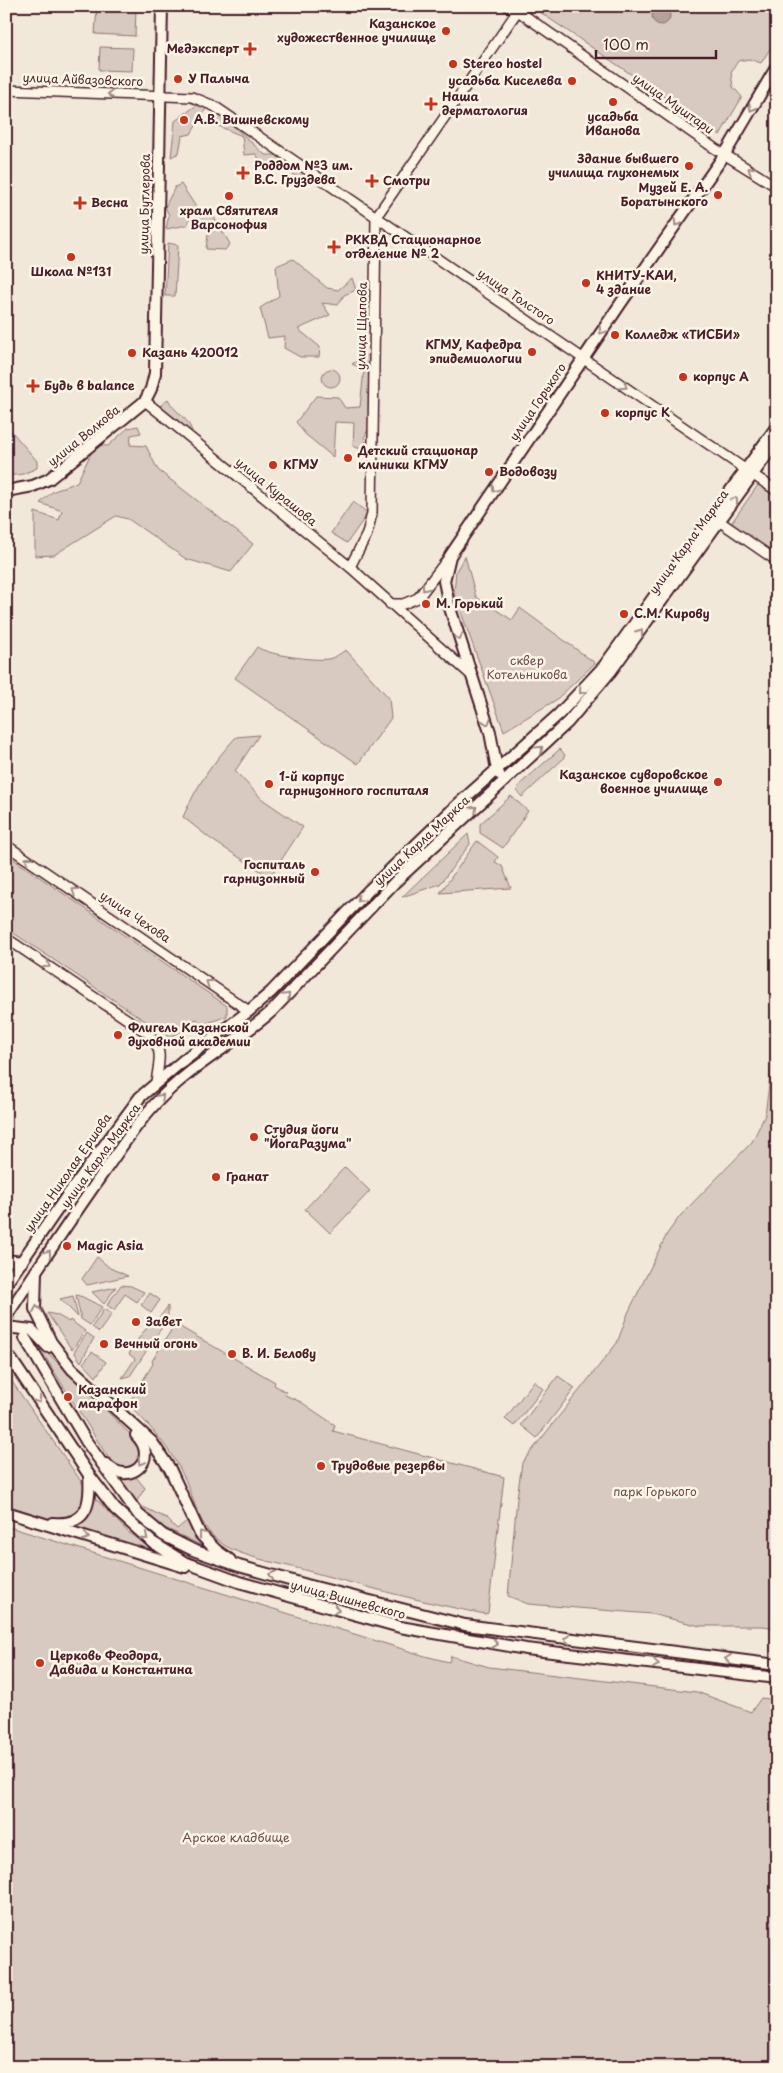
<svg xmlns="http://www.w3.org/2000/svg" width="783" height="2073" viewBox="0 0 783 2073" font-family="'Playpen Sans',sans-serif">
<rect width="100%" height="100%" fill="#f1e8da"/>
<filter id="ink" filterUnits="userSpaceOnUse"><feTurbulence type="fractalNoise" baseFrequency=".02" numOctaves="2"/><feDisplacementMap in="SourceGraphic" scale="10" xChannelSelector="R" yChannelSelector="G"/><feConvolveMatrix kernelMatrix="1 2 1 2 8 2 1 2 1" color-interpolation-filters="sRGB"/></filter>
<g filter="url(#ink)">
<g fill="#d8cac0" stroke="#917476">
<polygon points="531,6 777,6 775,21 777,38 761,63 749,59 738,61 731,72 733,87 742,97 720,135"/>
<polygon points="97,7 136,8 135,36 95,34"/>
<polygon points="100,47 133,48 132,71 99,70"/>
<polygon points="197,105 207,107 191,134 182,136 179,153 171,157 175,121"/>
<polygon points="215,112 226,119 265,155 280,155 308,175 298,178 276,161 263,166 256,154 244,155 242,136 211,123"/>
<polygon points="181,184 196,207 187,225 166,229 169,215 165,207 175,187"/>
<polygon points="197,214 212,214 230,244 225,250 206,249 209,228 196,224"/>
<polygon points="168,243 178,245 175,296 165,296"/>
<polygon points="293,259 327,288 338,290 352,278 356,290 344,295 338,305 322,303 330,315 298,329 320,347 319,357 300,357 284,348 285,336 268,338 260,308 279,296 276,266"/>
<polygon points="372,352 373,419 364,438 370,453 353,446 354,423 335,422 333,457 305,434 296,422 316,396 338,397 345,408 360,407 364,370 352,364"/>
<circle cx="331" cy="378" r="9"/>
<path d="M 168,399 C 174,412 187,416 192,431 L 185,437 L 169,424 L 159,407 Z"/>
<polygon points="6,425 37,461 37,468 23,474 6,476"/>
<polygon points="138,426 141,433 131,435 130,445 146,446 158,470 253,544 231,572 186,559 128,519 116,516 54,555 35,556 35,512 59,520 62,511 40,503 52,492 77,482 95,445 108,446 128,428"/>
<polygon points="760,482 777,493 777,556 730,525"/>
<polygon points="353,502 368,513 347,543 331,533"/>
<polygon points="465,556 476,597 512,620 520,608 595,663 556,700 504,731 454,593 456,571"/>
<path d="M 257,647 C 268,655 315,661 328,659 C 334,658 341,653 346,650 L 389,698 L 391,718 L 358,764 L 235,678 Z"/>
<path d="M 259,735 L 235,771 L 262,799 L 303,827 L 270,877 L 212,840 L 183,817 C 198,783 212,764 236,737 Z"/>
<polygon points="560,749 565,755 563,759 522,797 517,791 518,786"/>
<polygon points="511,796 528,811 503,848 480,833 480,824"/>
<polygon points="468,834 470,844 440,884 402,897"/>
<polygon points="477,841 498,857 495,862 502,866 511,888 440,893"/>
<polygon points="6,854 227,1006 227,1016 202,1025 197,1019 182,1023 184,1031 169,1037 6,928"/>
<polygon points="777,1050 777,1628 763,1626 700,1626 651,1614 528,1604 508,1596 517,1498 522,1463 617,1343 628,1313 667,1234 680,1216 752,1142 765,1115 773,1054"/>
<polygon points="345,1167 370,1191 330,1233 305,1209"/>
<polygon points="97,1257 110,1268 128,1276 87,1285 82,1279"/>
<polygon points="121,1285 131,1286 144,1292 137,1302 125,1294 114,1310 107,1305"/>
<polygon points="116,1287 104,1304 92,1292"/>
<polygon points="150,1293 160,1300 151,1313 141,1305"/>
<polygon points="76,1295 83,1297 102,1307 90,1325 81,1319"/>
<polygon points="73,1296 78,1317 60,1299"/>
<path d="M 168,1306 L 168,1318 L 130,1376 L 122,1378 L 135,1359 L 129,1354 C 134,1346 139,1337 145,1330 C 155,1321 160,1318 168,1306 Z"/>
<polygon points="104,1309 112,1314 99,1332 92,1327"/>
<polygon points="47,1313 57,1315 69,1322 70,1320 85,1331 72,1350"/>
<path d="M 175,1324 L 275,1382 L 274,1385 L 286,1392 L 285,1395 L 301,1402 L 335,1425 L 333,1431 L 504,1477 L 488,1613 L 485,1614 C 425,1603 367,1587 308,1571 C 283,1564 255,1560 231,1549 C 223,1545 217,1540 210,1533 C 197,1518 193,1496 185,1479 C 171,1449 151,1427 128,1404 L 153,1364 L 152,1361 Z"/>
<polygon points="30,1333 53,1358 137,1441 141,1447 140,1460 130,1469 114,1467"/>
<polygon points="87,1333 94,1338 81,1362 74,1352"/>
<polygon points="92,1352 106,1362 96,1377 83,1363"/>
<polygon points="6,1373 85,1487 86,1492 79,1514 56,1521 6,1505"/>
<polygon points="558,1376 575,1388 537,1438 521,1425"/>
<polygon points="534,1381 543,1389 514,1426 505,1419"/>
<polygon points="148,1456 149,1459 147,1466 136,1477 145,1488 135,1504 116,1477 125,1477"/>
<polygon points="94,1497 128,1532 159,1553 158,1556 63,1526 88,1514"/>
<polygon points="137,1504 166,1518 177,1529 188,1520 209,1549 165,1528 136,1505"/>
<polygon points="6,1526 425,1656 449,1662 451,1656 489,1667 697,1692 751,1712 761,1698 777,1700 777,2067 6,2067"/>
</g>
<circle fill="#b6a19c" stroke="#8b6d6f" cx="661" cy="16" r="9"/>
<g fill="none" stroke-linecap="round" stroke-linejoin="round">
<polyline stroke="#d0c0b7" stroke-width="10" stroke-dasharray="10 5" stroke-linecap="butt" points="6,1314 25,1338"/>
<defs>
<g id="minor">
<polyline points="507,6 518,11 714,148 777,187"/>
<polyline points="6,90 192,97 214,106 777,491"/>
<polyline points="145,401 350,567 472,676"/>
<polyline points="719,521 777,561"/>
<polyline points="350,567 367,534 372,513 376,217 521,6"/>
<polyline points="390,604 403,604 418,598 450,556"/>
<polyline points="6,845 249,1011"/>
<path d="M 6,938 L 149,1034 C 164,1051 159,1061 156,1082"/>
</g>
<g id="major">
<polyline points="6,491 33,486 49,479 145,401 151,389 155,373 162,6"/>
<polyline points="499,774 497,770 490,732 449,605 444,581 450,556 621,303 725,154 777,66"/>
<polyline points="6,1260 22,1262"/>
<polyline points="36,1271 35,1309 51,1342 72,1369 152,1442 170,1469 200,1534 216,1550 230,1560"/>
<polyline points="6,1284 64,1200 140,1097 186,1058 249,1011 271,992 369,890 457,805 559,714 604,666 777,426"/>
<path d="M 6,1317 C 37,1269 69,1222 101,1176 C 119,1151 135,1125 156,1103 C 189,1067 234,1044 271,1012 L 395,882 L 568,722 L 611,671 L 777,441"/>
<polyline points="6,1327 32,1330 48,1347"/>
<polyline points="25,1338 86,1441 138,1514 163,1535 193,1550 239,1566 307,1585 465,1625 777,1665"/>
<polyline points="11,1359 89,1475 115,1509 152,1542 184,1562 239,1582 400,1627 526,1649 777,1678"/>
<path d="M 106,1464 C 128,1488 161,1460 136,1435"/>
<polyline points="6,1512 185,1567"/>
<path d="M 53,1523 C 88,1526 91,1503 89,1475"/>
</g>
</defs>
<use href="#minor" stroke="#4a1f2b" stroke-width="12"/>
<use href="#major" stroke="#4a1f2b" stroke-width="14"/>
<use href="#minor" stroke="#fcf5e5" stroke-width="9"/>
<use href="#major" stroke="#fcf5e5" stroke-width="10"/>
</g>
<defs><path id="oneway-chevron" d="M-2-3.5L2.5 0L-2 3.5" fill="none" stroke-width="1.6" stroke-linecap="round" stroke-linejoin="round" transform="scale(1.25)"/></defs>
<g stroke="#a38a88">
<use href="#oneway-chevron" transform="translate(111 94) rotate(-178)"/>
<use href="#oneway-chevron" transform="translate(752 108) rotate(120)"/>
<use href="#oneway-chevron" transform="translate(751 170) rotate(-147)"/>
<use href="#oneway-chevron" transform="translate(677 223) rotate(125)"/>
<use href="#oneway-chevron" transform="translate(602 331) rotate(124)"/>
<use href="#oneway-chevron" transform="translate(624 386) rotate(34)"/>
<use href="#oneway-chevron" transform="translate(495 489) rotate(124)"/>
<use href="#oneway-chevron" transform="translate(735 500) rotate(-54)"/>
<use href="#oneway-chevron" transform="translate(425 588) rotate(127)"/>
<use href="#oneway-chevron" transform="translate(640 632) rotate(-54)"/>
<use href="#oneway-chevron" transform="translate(459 637) rotate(72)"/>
<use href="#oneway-chevron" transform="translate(582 691) rotate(131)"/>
<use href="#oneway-chevron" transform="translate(487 722) rotate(73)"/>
<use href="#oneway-chevron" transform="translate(540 749) rotate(-44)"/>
<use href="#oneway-chevron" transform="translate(474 809) rotate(-43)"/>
<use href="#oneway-chevron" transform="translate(28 860) rotate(-145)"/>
<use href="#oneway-chevron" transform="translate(75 891) rotate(-146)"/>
<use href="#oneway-chevron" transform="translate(360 899) rotate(133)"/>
<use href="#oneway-chevron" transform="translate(47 965) rotate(34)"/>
<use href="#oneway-chevron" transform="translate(209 983) rotate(-146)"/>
<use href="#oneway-chevron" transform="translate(287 996) rotate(-46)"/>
<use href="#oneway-chevron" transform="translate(161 1097) rotate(-45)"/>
<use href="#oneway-chevron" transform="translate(48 1253) rotate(-56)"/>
<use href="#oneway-chevron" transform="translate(37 1309) rotate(-99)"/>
<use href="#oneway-chevron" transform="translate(38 1400) rotate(56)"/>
<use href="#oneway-chevron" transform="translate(141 1462) rotate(122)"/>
<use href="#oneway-chevron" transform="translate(202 1534) rotate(-127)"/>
<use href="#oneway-chevron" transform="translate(86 1537) rotate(18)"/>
<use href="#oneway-chevron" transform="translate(145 1537) rotate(39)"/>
<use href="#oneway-chevron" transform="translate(272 1575) rotate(-164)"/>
<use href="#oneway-chevron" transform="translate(336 1610) rotate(15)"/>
<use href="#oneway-chevron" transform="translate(567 1639) rotate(-173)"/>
<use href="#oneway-chevron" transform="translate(495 1644) rotate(9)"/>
<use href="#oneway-chevron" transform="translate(728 1659) rotate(-173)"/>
<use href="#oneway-chevron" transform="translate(656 1664) rotate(7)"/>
</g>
</g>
<g fill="#c8321e" stroke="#fcf5e5" stroke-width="2">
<circle cx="446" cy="31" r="5"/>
<path d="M247.5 41.5h5v5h5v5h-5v5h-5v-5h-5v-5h5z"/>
<circle cx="453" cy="64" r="5"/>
<circle cx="178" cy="79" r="5"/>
<circle cx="572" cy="81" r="5"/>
<circle cx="613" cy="102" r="5"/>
<path d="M428.5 96.5h5v5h5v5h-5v5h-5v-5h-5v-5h5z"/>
<circle cx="184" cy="120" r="5"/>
<circle cx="689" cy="166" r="5"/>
<path d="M240.5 165.5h5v5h5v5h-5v5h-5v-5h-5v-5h5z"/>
<path d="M369.5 173.5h5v5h5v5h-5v5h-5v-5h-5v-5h5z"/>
<circle cx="718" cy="195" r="5"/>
<circle cx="229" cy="196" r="5"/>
<path d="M77.5 195.5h5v5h5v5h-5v5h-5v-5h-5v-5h5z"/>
<path d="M331.5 239.5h5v5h5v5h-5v5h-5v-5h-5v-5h5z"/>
<circle cx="71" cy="257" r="5"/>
<circle cx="586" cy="283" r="5"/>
<circle cx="615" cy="335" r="5"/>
<circle cx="532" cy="352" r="5"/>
<circle cx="132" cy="353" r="5"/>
<circle cx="683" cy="377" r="5"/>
<path d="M30.5 378.5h5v5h5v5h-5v5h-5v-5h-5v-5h5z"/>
<circle cx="605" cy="413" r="5"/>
<circle cx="348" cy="458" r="5"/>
<circle cx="273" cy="465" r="5"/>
<circle cx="489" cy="472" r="5"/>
<circle cx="426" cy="604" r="5"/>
<circle cx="624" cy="614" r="5"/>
<circle cx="718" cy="782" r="5"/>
<circle cx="269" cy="784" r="5"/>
<circle cx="315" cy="872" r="5"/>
<circle cx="118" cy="1035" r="5"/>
<circle cx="254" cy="1137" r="5"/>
<circle cx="216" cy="1177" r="5"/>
<circle cx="67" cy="1246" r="5"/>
<circle cx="136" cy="1322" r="5"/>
<circle cx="104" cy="1344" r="5"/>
<circle cx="232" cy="1354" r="5"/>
<circle cx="68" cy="1397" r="5"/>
<circle cx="321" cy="1466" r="5"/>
<circle cx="40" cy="1663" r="5"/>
</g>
<g text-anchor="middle" stroke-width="5" stroke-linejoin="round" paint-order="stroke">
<g font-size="12" font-weight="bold" fill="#4a1f2b" stroke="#fcf5e5" text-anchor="start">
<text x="436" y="28" text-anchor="end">Казанское<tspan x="436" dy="14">художественное училище</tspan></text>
<text x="239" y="53" text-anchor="end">Медэксперт</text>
<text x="463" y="68">Stereo hostel</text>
<text x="188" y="83">У Палыча</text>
<text x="562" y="85" text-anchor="end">усадьба Киселева</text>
<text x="442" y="101">Наша<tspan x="442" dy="14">дерматология</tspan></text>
<text x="613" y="121" text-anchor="middle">усадьба<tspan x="613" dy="14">Иванова</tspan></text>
<text x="194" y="124">А.В. Вишневскому</text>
<text x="679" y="163" text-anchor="end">Здание бывшего<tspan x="679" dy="14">училища глухонемых</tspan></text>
<text x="254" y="170">Роддом №3 им.<tspan x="254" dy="14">В.С. Груздева</tspan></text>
<text x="383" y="185">Смотри</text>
<text x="708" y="192" text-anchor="end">Музей Е. А.<tspan x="708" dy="14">Боратынского</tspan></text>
<text x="91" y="207">Весна</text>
<text x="229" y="215" text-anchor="middle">храм Святителя<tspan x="229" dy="14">Варсонофия</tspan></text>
<text x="345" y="244">РККВД Стационарное<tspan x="345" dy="14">отделение № 2</tspan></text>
<text x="71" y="276" text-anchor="middle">Школа №131</text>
<text x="596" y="280">КНИТУ-КАИ,<tspan x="596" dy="14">4 здание</tspan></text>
<text x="625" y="339">Колледж «ТИСБИ»</text>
<text x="522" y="349" text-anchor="end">КГМУ, Кафедра<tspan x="522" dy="14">эпидемиологии</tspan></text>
<text x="142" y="357">Казань 420012</text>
<text x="693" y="381">корпус А</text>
<text x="44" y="390">Будь в balance</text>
<text x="615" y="417">корпус К</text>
<text x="358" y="455">Детский стационар<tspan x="358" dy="14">клиники КГМУ</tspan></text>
<text x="283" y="469">КГМУ</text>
<text x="499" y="476">Водовозу</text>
<text x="436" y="608">М. Горький</text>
<text x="634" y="618">С.М. Кирову</text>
<text x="708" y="779" text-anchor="end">Казанское суворовское<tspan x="708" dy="14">военное училище</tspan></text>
<text x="279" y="781">1-й корпус<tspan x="279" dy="14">гарнизонного госпиталя</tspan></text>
<text x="305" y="869" text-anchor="end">Госпиталь<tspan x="305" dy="14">гарнизонный</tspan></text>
<text x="128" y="1032">Флигель Казанской<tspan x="128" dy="14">духовной академии</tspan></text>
<text x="264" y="1134">Студия йоги<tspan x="264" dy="14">"ЙогаРазума"</tspan></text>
<text x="226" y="1181">Гранат</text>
<text x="77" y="1250">Magic Asia</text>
<text x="146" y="1326">Завет</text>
<text x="114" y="1348">Вечный огонь</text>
<text x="242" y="1358">В. И. Белову</text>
<text x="78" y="1394">Казанский<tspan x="78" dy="14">марафон</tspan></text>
<text x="331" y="1470">Трудовые резервы</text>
<text x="50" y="1660">Церковь Феодора,<tspan x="50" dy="14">Давида и Константина</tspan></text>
</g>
<g font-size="12" fill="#4a1f2b" stroke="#fcf5e5">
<text transform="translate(83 80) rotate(2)" y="4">улица Айвазовского</text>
<text transform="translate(673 104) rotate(35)" y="4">улица Муштари</text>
<text transform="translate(145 204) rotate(-89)" y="4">улица Бутлерова</text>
<text transform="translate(516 297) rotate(34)" y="4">улица Толстого</text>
<text transform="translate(362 326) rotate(-89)" y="4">улица Щапова</text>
<text transform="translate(538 402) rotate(-56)" y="4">улица Горького</text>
<text transform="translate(84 436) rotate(-39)" y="4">улица Волкова</text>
<text transform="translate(276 492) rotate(39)" y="4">улица Курашова</text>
<text transform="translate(689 542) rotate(-54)" y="4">улица Карла Маркса</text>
<text transform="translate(422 841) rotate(-43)" y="4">улица Карла Маркса</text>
<text transform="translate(135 917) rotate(34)" y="4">улица Чехова</text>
<text transform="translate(101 1156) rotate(-54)" y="4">улица Карла Маркса</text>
<text transform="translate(68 1173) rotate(-55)" y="4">улица Николая Ершова</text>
<text transform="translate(348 1600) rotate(15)" y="4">улица Вишневского</text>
</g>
<g font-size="12" fill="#6e4a50" stroke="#fcf5e5">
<text x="527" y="665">сквер<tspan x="527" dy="14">Котельникова</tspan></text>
<text x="655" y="1496">парк Горького</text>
<text x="236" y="1842">Арское кладбище</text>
</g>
</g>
<rect width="783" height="2073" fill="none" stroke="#fcf5e5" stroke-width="25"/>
<rect x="12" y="12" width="758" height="2048" fill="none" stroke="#4a1f2b" stroke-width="2" filter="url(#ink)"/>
<path d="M596 50v8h120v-8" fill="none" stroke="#4a1f2b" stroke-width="2.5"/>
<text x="603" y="50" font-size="15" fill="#4a1f2b" stroke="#fcf5e5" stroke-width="4" paint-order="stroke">100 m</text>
</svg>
